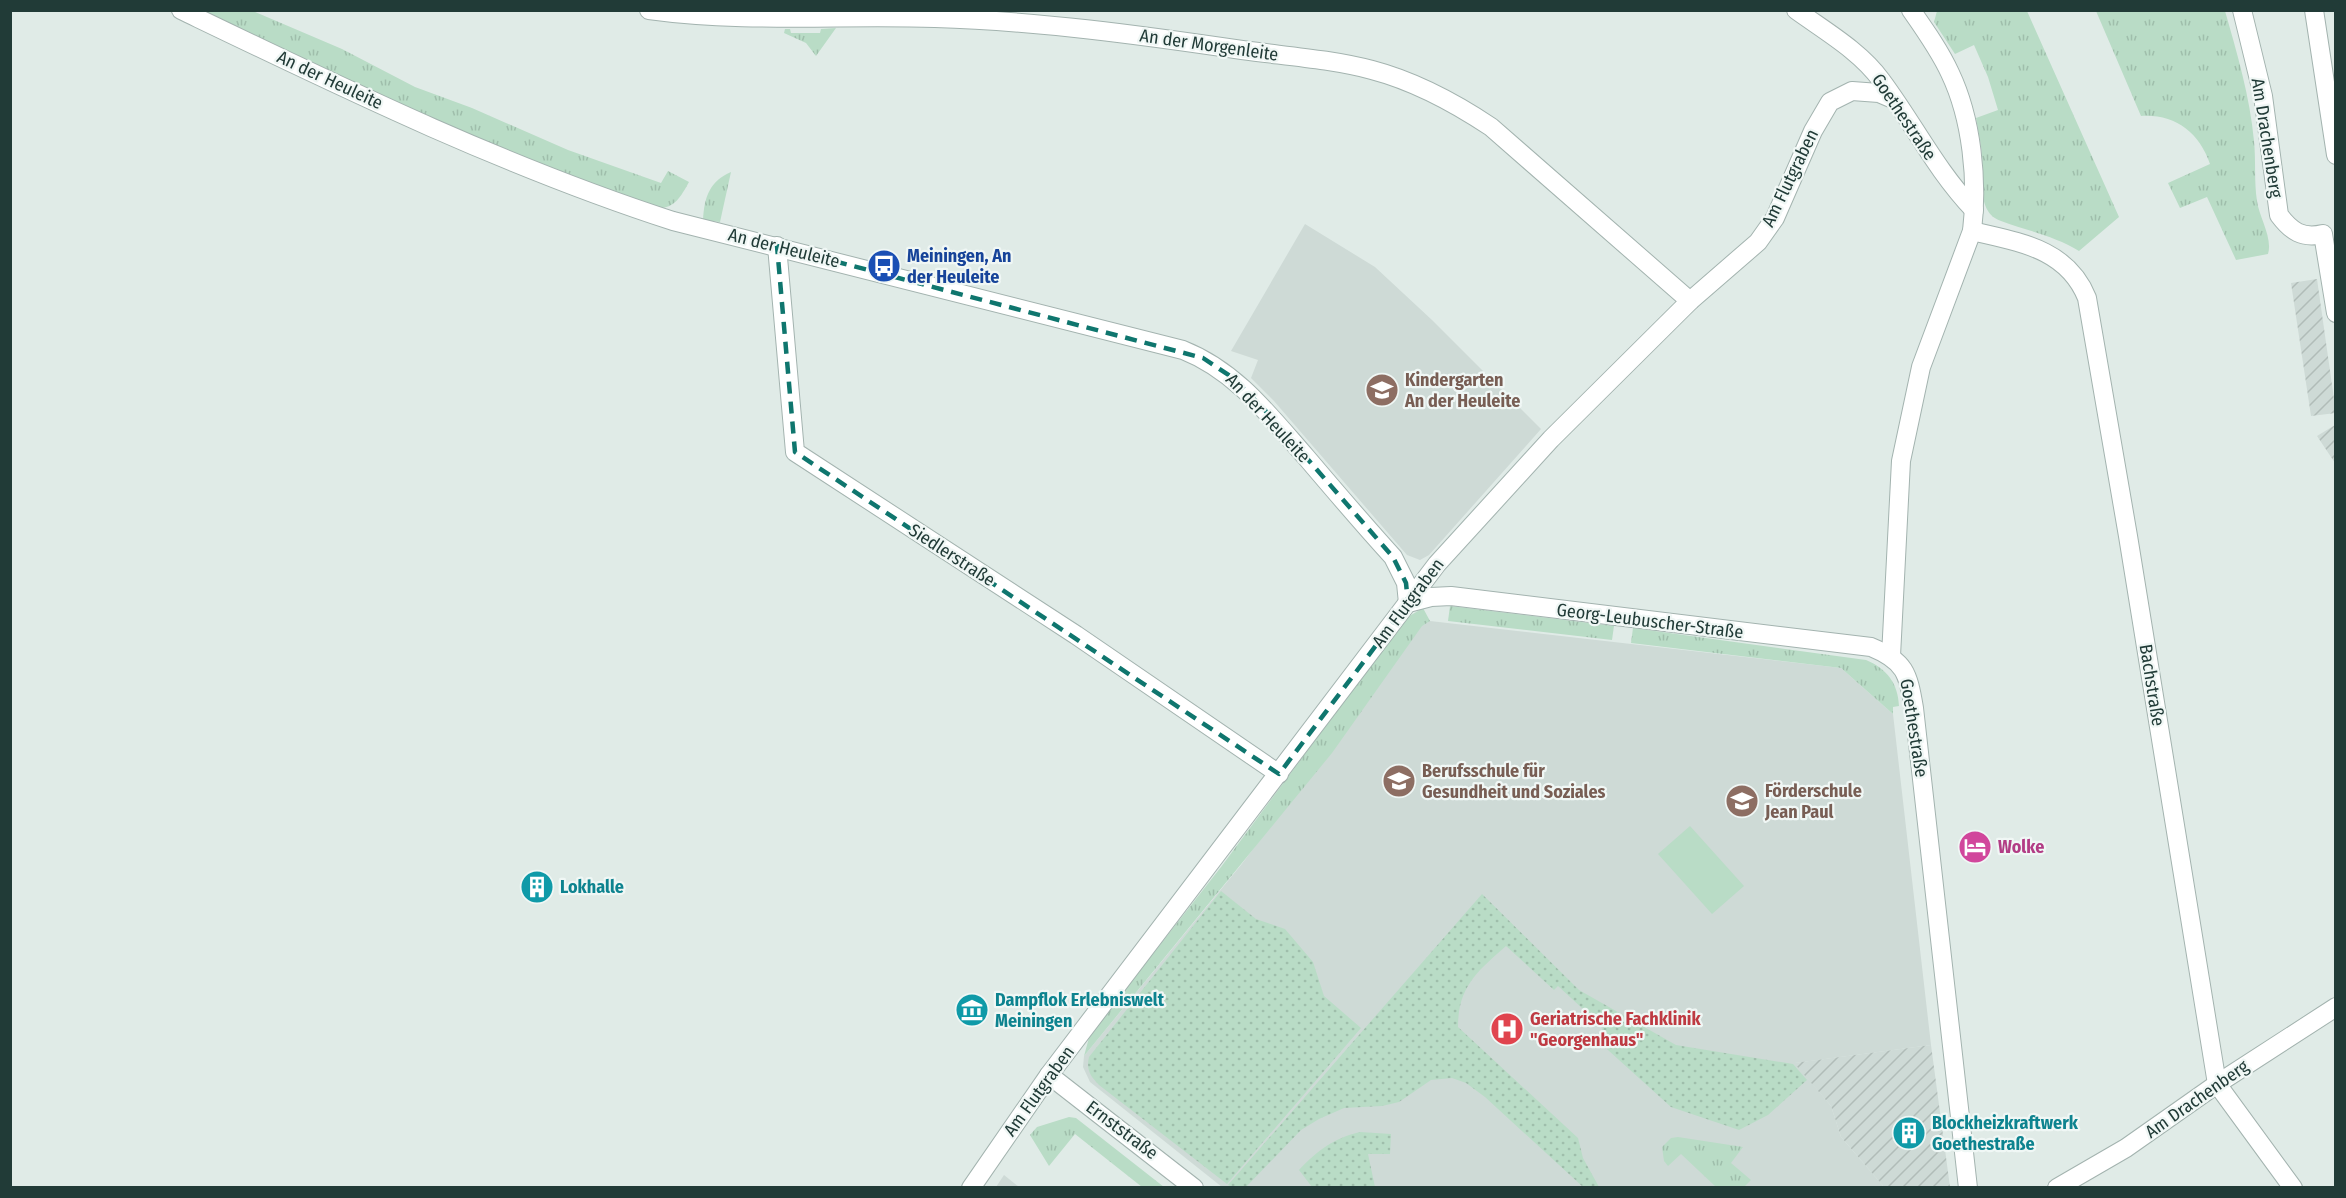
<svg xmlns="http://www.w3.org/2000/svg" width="2346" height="1198" viewBox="0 0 2346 1198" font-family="'Fira Sans Condensed',sans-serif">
<defs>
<pattern id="industrial-furrows" width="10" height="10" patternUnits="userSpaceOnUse" patternTransform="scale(1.5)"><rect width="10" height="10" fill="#cedad6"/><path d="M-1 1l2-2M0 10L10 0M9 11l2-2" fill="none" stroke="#b1bcb8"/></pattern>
<pattern id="grass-tufts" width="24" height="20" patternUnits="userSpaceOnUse" patternTransform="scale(1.5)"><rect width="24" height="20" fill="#b9dcc6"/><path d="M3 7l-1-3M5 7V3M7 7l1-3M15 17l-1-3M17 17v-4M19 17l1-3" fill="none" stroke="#9fbeab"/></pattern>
<pattern id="park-dots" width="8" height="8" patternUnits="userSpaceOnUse" patternTransform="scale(1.5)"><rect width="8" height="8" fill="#b9dcc6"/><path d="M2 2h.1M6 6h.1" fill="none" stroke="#9fbeab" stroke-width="1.8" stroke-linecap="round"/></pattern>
</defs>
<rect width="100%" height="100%" fill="#e0ebe7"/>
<g fill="#cedad6">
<polygon points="1305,224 1375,267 1432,320 1541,429 1429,555 1420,560 1407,555 1274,401 1251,378 1258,360 1231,351"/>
<polygon points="1430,621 1841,668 1893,714 1931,1045 1795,1063 1831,1106 1841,1137 1884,1187 1222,1187 1090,1082 1083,1067 1084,1056 1241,865 1422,625"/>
<polygon points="1004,1175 1019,1187 996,1187"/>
</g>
<g fill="url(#industrial-furrows)">
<polygon points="2317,279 2336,413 2311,416 2291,283"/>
<polygon points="2335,425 2335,463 2317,436"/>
<polygon points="1931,1045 1950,1187 1884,1187 1841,1137 1831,1106 1794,1063"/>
</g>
<g fill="url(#grass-tufts)">
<path d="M 198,11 L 253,11 L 342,49 L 415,87 L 472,108 L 568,150 L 661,183 L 668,171 L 689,182 C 680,198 674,210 654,208 L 486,144 Z"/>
<path d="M 1937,11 L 2027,11 L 2119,217 L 2079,251 C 2055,236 2028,231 2001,221 C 1975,212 1984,176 1982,155 C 1981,143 1978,131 1976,118 L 1998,110 L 1988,77 L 1974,45 L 1955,54 L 1934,22 Z"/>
<path d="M 2096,11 L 2225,11 C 2237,53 2250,97 2254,141 C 2256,161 2254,181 2257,201 C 2259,217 2273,238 2268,254 L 2236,260 L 2207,197 L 2180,208 L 2168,183 L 2210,164 C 2199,132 2175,114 2141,116 Z"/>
<polygon points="836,28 816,56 806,43 784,33 785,29 790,29 791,33 820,33 821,29"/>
<path d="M 731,172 L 720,222 L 703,220 C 704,197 710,181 731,172 Z"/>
<polygon points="1450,606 1614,626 1612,640 1448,621"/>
<polygon points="1423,608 1430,621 1422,626 1332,753 1084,1056 1090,1034 1221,867 1406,618"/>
<path d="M 1633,628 L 1866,660 C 1887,669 1898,683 1899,706 L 1893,707 L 1893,714 L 1841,668 L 1631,643 Z"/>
<polygon points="1069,1117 1076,1118 1164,1187 1142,1187 1075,1134 1049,1166 1030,1135 1037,1127"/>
<polygon points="1678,1137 1743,1147 1731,1163 1751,1180 1744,1187 1716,1187 1681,1154 1668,1166 1664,1161 1662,1147 1671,1138"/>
</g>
<g fill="url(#park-dots)">
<path d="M 1221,891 L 1256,919 L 1285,929 L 1313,962 L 1324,996 L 1361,1028 L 1227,1184 L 1099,1085 C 1090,1076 1086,1069 1089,1057 Z"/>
<path d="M 1482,894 L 1579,990 L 1676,1045 L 1793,1064 L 1807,1080 L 1768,1115 L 1739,1130 L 1671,1107 L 1598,1041 L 1604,1024 L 1596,1021 L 1558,986 L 1554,990 L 1506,946 C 1478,971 1458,986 1458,1027 L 1578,1138 L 1583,1158 L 1599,1187 L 1583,1187 L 1485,1097 L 1466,1083 L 1452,1078 L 1431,1080 L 1399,1102 L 1382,1106 L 1344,1108 L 1319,1119 L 1301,1130 L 1246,1187 L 1232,1187 L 1228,1185 Z"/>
<path d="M 1360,1132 L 1391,1134 L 1390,1154 L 1368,1154 L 1375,1187 L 1312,1187 L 1299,1170 C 1318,1150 1334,1138 1360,1132 Z"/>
</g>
<polygon fill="#b9dcc6" points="1690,826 1744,886 1712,914 1658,854"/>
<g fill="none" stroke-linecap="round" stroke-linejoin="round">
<defs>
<g id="street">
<path d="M 181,10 C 341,87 503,166 673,221 L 1183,350 C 1236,371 1269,415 1306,457 C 1334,490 1363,524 1393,557 L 1406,583 L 1408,603"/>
<path d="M 649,10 C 743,23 840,15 935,18 C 1038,21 1140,35 1242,50 C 1285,56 1330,59 1372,70 C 1414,81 1455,103 1491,127 L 1690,301"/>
<path d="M 1796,10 C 1825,31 1860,51 1881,80 C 1914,124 1935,169 1974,210"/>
<path d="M 2242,10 L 2263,96 L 2279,215 C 2291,231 2302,239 2323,234 L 2336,313"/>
<polyline points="2314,10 2336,155"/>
<path d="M 1972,231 C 2018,242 2067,248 2087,298 L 2128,536 L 2217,1084 L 2293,1188"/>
<polyline points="777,246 795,452 1076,635 1279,774"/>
<path d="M 1408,603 L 1431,597 L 1451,596 L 1871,647 C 1905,661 1908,673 1914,708 L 1968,1188"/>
<path d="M 1891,656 L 1901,461 L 1921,367 L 1972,231 C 1978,181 1972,119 1950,73 C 1940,51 1925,30 1911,10"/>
<polyline points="1049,1075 1194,1188"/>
<polyline points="971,1188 1049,1075 1437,564 1551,439 1690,301 1758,242 1775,218 1813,131 1830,102 1852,91 1879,93 1893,99"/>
<polyline points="2057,1188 2126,1148 2217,1084 2336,1007"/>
</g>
</defs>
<use href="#street" stroke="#a3b3af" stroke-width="20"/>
<use href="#street" stroke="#fff" stroke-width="18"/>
</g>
<path fill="none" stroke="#0f766e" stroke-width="4.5" stroke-dasharray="12 8" stroke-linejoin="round" d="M 777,246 L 1203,358 L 1233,378 L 1263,408 L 1393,557 L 1406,583 L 1408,603 L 1279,774 L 795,452 Z"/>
<defs>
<symbol id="bus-disc" viewBox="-11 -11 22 22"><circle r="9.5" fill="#1a4fb4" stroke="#f0f7f5"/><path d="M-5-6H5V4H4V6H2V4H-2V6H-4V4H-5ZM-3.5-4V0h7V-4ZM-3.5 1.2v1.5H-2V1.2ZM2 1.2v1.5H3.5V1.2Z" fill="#fff"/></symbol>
<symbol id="school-disc" viewBox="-11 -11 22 22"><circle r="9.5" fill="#8d6e63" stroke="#f0f7f5"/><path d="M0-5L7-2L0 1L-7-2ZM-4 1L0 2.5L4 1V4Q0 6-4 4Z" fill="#fff"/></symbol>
<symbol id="hotel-disc" viewBox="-11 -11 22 22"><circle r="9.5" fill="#d1479c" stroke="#f0f7f5"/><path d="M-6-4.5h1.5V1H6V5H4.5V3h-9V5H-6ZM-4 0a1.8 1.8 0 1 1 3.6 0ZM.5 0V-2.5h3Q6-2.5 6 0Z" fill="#fff"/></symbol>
<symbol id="building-disc" viewBox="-11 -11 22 22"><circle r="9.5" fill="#0f9aa8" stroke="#f0f7f5"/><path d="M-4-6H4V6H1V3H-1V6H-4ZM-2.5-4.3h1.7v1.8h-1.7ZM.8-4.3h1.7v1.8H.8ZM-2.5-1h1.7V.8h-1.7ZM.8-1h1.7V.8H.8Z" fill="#fff"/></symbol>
<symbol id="museum-disc" viewBox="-11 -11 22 22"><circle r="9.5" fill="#0f9aa8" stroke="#f0f7f5"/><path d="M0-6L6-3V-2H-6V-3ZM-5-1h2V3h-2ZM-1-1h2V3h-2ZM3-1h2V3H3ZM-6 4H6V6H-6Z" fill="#fff"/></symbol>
<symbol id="hospital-disc" viewBox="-11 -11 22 22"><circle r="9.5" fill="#e0444e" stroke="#f0f7f5"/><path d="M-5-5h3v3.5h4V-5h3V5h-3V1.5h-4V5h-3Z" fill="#fff"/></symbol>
</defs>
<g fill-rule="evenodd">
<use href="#bus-disc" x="865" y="247" width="38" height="38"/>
<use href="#school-disc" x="1363" y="371" width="38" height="38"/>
<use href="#school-disc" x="1380" y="762" width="38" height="38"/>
<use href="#school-disc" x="1723" y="782" width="38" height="38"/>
<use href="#hotel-disc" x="1956" y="828" width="38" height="38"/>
<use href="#building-disc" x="518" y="868" width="38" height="38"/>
<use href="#museum-disc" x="953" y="991" width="38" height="38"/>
<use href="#hospital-disc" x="1488" y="1010" width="38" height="38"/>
<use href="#building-disc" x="1890" y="1114" width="38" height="38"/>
</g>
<g text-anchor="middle" stroke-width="4.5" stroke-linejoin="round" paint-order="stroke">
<g font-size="18" fill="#213b37" stroke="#f0f7f5">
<text transform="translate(1209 45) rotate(8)" y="6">An der Morgenleite</text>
<text transform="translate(330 80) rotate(25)" y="6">An der Heuleite</text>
<text transform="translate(1904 117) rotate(56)" y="6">Goethestraße</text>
<text transform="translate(2267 138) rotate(81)" y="6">Am Drachenberg</text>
<text transform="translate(1790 178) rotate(-64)" y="6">Am Flutgraben</text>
<text transform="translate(784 248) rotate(14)" y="6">An der Heuleite</text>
<text transform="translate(1268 418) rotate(47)" y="6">An der Heuleite</text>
<text transform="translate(952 555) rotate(33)" y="6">Siedlerstraße</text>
<text transform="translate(1408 603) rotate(-53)" y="6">Am Flutgraben</text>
<text transform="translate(1650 621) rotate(7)" y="6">Georg-Leubuscher-Straße</text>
<text transform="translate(2152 685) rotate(81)" y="6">Bachstraße</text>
<text transform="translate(1914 728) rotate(81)" y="6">Goethestraße</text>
<text transform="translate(1039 1091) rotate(-54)" y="6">Am Flutgraben</text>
<text transform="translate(2197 1099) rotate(-35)" y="6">Am Drachenberg</text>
<text transform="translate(1122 1130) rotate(37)" y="6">Ernststraße</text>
</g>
<g font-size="18" font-weight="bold" fill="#164399" stroke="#f0f7f5" text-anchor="start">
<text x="907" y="262">Meiningen, An<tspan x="907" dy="21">der Heuleite</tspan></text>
</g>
<g font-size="18" font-weight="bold" fill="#785e54" stroke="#f0f7f5" text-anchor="start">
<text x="1405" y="386">Kindergarten<tspan x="1405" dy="21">An der Heuleite</tspan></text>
<text x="1422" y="777">Berufsschule für<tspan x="1422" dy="21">Gesundheit und Soziales</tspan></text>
<text x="1765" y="797">Förderschule<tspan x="1765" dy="21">Jean Paul</tspan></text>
</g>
<g font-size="18" font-weight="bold" fill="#b23c85" stroke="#f0f7f5" text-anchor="start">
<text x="1998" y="853">Wolke</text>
</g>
<g font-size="18" font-weight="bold" fill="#0d838f" stroke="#f0f7f5" text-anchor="start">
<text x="560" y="893">Lokhalle</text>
<text x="995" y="1006">Dampflok Erlebniswelt<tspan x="995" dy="21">Meiningen</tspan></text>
<text x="1932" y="1129">Blockheizkraftwerk<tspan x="1932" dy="21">Goethestraße</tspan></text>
</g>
<g font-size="18" font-weight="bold" fill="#be3a42" stroke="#f0f7f5" text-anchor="start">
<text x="1530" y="1025">Geriatrische Fachklinik<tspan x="1530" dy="21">"Georgenhaus"</tspan></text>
</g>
</g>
<rect width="2346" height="1198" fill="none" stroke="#213b37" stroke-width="24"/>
</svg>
